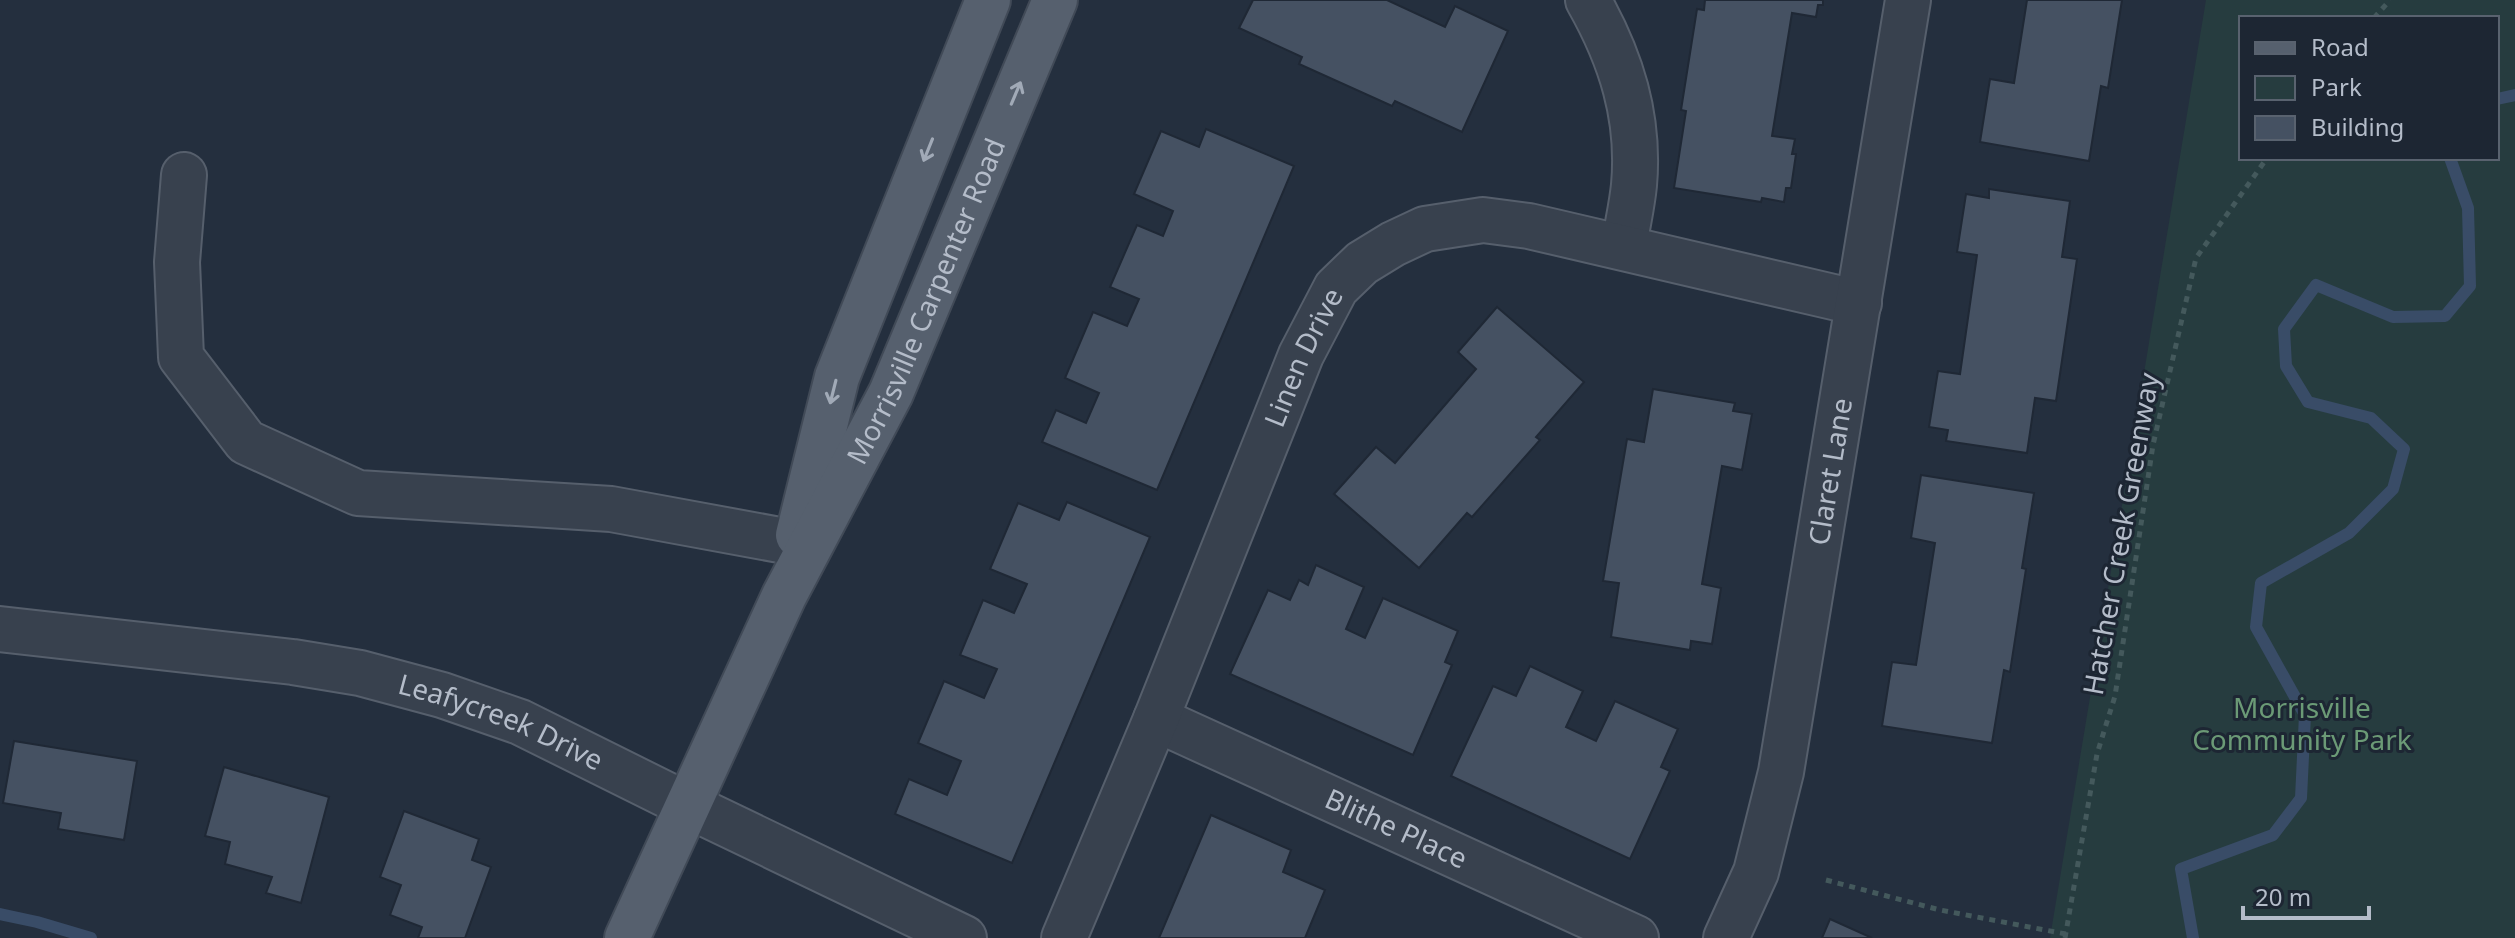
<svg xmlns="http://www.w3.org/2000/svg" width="2515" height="938" viewBox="0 0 2515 938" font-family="'Noto Sans',sans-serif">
<rect width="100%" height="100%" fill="#242f3e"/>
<path fill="#263c3f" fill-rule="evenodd" d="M 2206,0 L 2515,0 L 2515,938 L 2050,938 ZM 2497,18 L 2497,158 L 2241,158 L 2241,18 Z"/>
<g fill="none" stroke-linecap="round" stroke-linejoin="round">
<g stroke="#394c67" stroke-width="12">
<polyline points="2497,99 2515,95"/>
<polyline points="0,914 37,922 91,938"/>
<polyline points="2193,938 2181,869 2273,835 2301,798 2305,715 2256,627 2261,583 2349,533 2393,489 2404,449 2371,418 2308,402 2286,366 2284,329 2316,285 2393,317 2445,316 2470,286 2468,208 2450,158"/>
</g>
</g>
<g fill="#455162" stroke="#1f2835" stroke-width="2">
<polygon points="1253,0 1387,0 1445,27 1455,6 1508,31 1462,132 1395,101 1392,106 1299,64 1302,57 1239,28"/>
<polygon points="1705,0 1823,0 1823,5 1818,5 1816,17 1792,13 1772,136 1795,139 1792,154 1796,154 1791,188 1786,188 1784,202 1762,198 1761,202 1674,188 1686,111 1681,110 1697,9 1704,10"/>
<polygon points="2027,0 2122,0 2108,88 2101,86 2089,161 1980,142 1990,79 2014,83"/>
<polygon points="1206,129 1294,166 1157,490 1042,442 1056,410 1086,423 1099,393 1065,378 1093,312 1127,326 1139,299 1110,287 1137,225 1163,236 1173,211 1134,194 1161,131 1199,147"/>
<polygon points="1989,189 2070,201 2062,257 2077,259 2056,401 2035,398 2027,453 1946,441 1948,430 1929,427 1938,371 1960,374 1977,255 1957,252 1966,194 1989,198"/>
<polygon points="1497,307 1584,382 1536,437 1540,440 1472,517 1467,513 1419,568 1334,494 1376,447 1395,463 1476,369 1458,352"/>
<polygon points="1653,389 1735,403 1733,411 1752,414 1742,470 1722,466 1702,584 1721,588 1712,644 1691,641 1690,650 1611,637 1619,583 1603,581 1627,439 1644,442"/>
<polygon points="1921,475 2034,493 2022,568 2026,569 2010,672 2004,670 1992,743 1882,726 1892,662 1916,665 1935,543 1911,538"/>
<polygon points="1067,502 1150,537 1012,863 895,814 909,779 947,795 961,761 918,743 944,681 984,698 997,669 960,655 983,600 1014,613 1027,584 990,569 1018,503 1059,520"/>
<polygon points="1316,565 1364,587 1346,629 1365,638 1383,598 1458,631 1445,662 1452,665 1413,755 1230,674 1268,590 1290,600 1299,580 1308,585"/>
<polygon points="1530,666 1583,691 1566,727 1596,741 1615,701 1678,729 1661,767 1670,771 1630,859 1451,776 1493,686 1516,696"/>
<polygon points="14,741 137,761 124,840 58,829 61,813 3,803"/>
<polygon points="224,767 329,797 301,903 266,893 272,877 225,864 230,842 205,836"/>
<polygon points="404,811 479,839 472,860 491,867 465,938 418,938 422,927 390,915 401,885 380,877"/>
<polygon points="1211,815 1291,850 1283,872 1325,890 1305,938 1159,938"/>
<polygon points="1830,919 1872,938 1822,938"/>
</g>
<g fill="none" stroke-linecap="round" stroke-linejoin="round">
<defs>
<g id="minor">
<path d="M 1588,0 C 1621,58 1640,117 1634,185 C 1632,206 1627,226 1624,247"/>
<polyline points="184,175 177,262 181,357 246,442 358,493 611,509 796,543"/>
<path id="s1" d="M 0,629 L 293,662 L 360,673 L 442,695 L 520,722 L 687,805 L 964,938"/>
<path id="s2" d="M 1156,719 L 1636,938"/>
<path id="s3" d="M 1064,938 L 1156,719 L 1301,355 L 1336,288 L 1362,263 L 1393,244 L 1425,229 L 1483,220 L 1529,226 L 1859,303"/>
<path id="s4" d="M 1726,938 L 1756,872 L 1781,772 L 1908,0"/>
</g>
<g id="major">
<polyline points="798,535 837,377 988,0"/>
<path id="s5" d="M 627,938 L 784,596 L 891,393 L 1055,0"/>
</g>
</defs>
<use href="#minor" stroke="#565f6c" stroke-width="48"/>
<use href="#major" stroke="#414a57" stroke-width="48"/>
<g stroke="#44595c" stroke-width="5" stroke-dasharray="6 6" stroke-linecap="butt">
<polyline points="2374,18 2390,0"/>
<polyline points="1826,880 1940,910 2066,934"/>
<polyline points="2065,938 2097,754 2115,696 2153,445 2196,258 2267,158"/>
</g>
<use href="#minor" stroke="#38414e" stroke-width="44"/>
<use href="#major" stroke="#56606e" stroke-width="44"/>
</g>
<defs><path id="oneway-shaft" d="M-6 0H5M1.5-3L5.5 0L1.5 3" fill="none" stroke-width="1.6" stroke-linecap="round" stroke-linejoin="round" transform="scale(2)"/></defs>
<g stroke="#a1aab7">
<use href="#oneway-shaft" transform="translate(1016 93) rotate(-67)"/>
<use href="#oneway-shaft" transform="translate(928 150) rotate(112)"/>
<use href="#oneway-shaft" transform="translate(833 392) rotate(104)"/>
</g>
<g text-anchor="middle" stroke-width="6" stroke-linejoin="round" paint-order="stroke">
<g font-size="28" fill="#b4bcc9" stroke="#1d2633">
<text dy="10" stroke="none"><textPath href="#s5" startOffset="704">Morrisville Carpenter Road</textPath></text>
<text dy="10" stroke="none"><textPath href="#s3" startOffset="628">Linen Drive</textPath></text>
<text dy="10" stroke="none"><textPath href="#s4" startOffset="480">Claret Lane</textPath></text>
<text transform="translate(2121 534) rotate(-80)" y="10">Hatcher Creek Greenway</text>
<text dy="10" stroke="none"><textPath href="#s1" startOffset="512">Leafycreek Drive</textPath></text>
<text dy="10" stroke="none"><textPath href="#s2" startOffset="264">Blithe Place</textPath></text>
</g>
<g font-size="28" fill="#6b9a76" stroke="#1d2633">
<text x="2302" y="718">Morrisville<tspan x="2302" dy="32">Community Park</tspan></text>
</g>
</g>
<rect x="2239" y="16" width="260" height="144" fill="#1d2633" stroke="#59626f" stroke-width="2"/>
<rect x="2255" y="42" width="40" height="12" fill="#56606e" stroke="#59626f" stroke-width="2"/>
<text x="2311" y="56" font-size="24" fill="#b4bcc9">Road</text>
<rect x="2255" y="76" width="40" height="24" fill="#263c3f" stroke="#59626f" stroke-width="2"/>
<text x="2311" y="96" font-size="24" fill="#b4bcc9">Park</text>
<rect x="2255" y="116" width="40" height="24" fill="#455162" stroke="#59626f" stroke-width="2"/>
<text x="2311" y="136" font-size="24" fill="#b4bcc9">Building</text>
<path d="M2243 906v12h126v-12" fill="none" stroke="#b4bcc9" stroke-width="4"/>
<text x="2255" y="906" font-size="24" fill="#b4bcc9" stroke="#1d2633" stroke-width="6" paint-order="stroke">20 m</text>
</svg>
